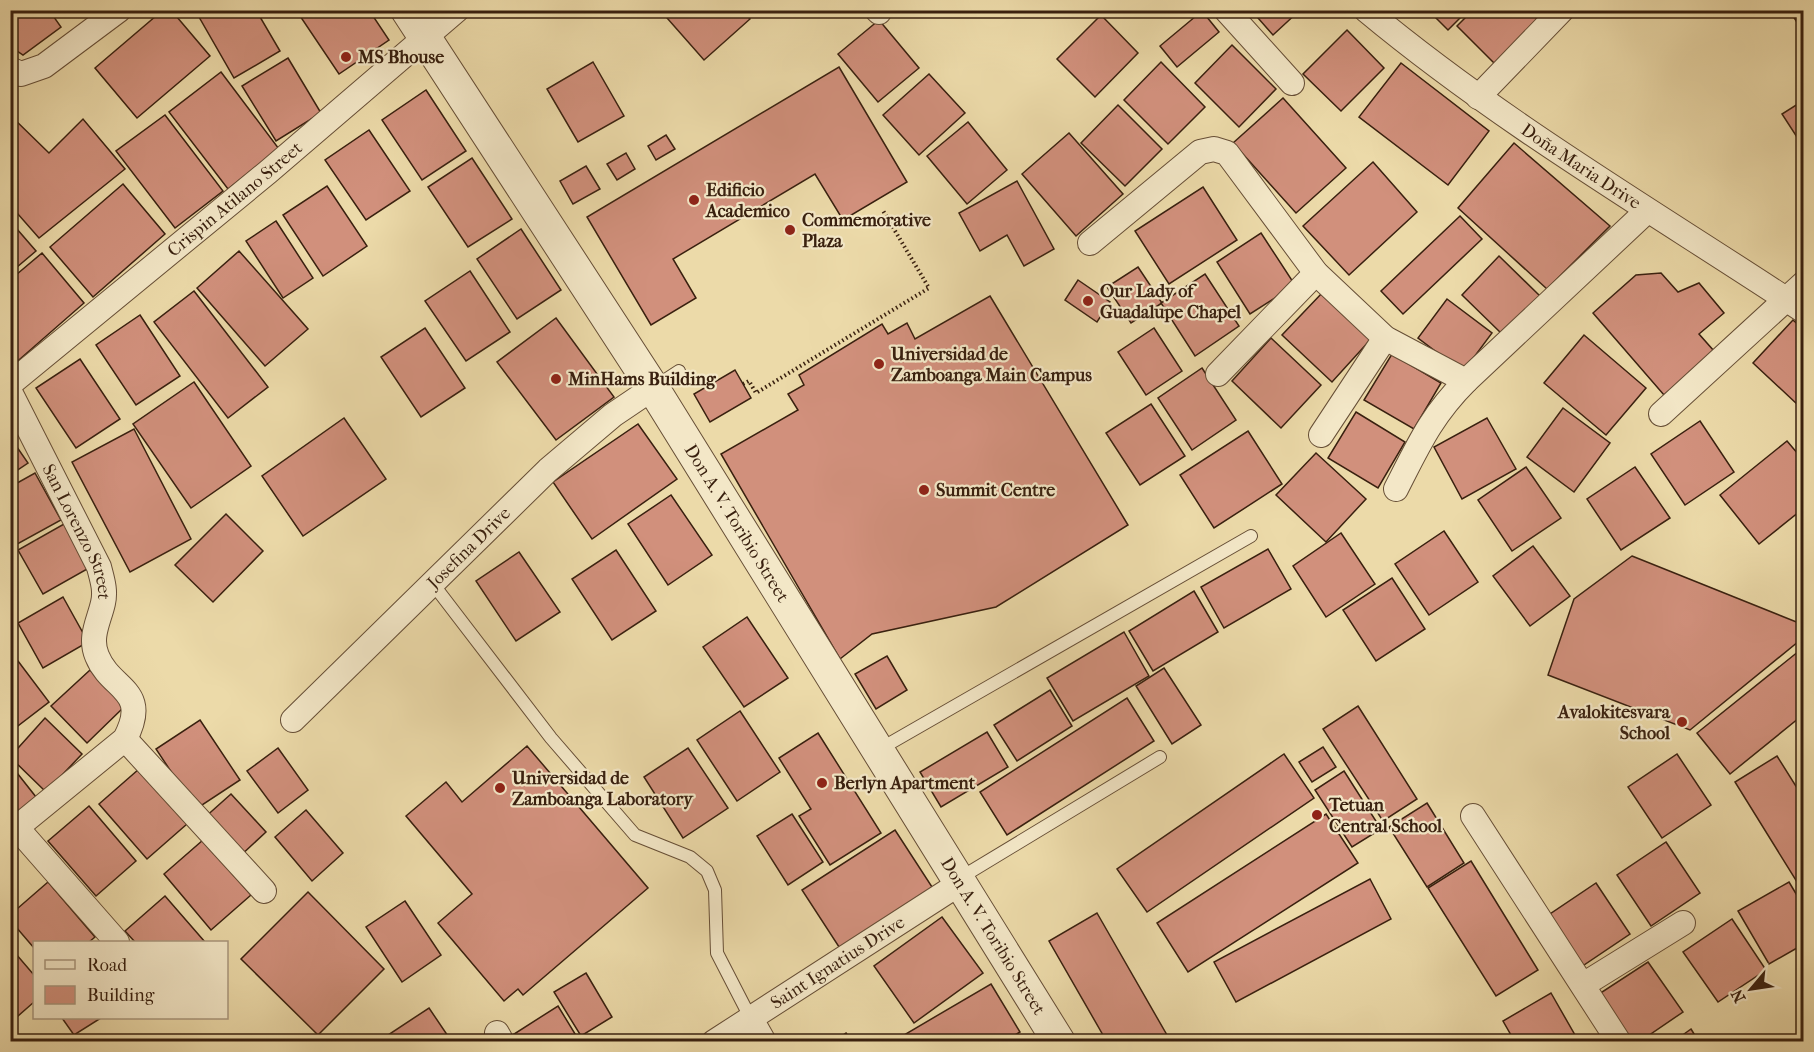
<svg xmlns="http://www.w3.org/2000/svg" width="1814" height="1052" viewBox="0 0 1814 1052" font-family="'IM FELL French Canon',serif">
<rect width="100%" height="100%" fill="#ecdaa9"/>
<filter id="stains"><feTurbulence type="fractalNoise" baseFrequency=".00333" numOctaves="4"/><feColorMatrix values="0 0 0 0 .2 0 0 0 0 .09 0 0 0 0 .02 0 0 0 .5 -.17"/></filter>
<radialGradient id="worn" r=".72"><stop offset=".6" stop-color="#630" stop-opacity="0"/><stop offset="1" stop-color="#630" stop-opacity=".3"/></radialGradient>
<g fill="#d1907c" stroke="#39200f" stroke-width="1.5">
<polygon points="10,10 49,10 61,27 23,55 10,46"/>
<polygon points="163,10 171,10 210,56 137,118 95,68"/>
<polygon points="195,10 256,10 280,51 234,78"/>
<polygon points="296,10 369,10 389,40 339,74"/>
<polygon points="660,10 743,10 750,19 704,60"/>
<polygon points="1251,10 1300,10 1273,35"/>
<polygon points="1428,10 1468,10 1448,30"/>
<polygon points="1473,10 1529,10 1538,20 1495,64 1457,26"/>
<polygon points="1789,10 1804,10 1804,33"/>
<polygon points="1202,11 1219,32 1177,67 1160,46"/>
<polygon points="1101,15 1138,53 1095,97 1057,59"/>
<polygon points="879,20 919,68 878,102 838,54"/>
<polygon points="1347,30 1384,68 1341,111 1303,74"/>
<polygon points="1232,45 1276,89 1239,127 1195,83"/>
<polygon points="288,58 321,113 276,141 242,86"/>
<polygon points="593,62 624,116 578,142 547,89"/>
<polygon points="1161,62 1205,107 1168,144 1124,100"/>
<polygon points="1401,63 1489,131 1448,185 1359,117"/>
<polygon points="839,67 907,182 843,220 815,174 673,259 696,298 651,325 587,217"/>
<polygon points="221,72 279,149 228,189 169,112"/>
<polygon points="929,74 965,113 919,155 883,115"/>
<polygon points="426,90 466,151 422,180 382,120"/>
<polygon points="1283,98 1346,168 1296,213 1233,143"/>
<polygon points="1804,100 1804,148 1782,114"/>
<polygon points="1118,105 1162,149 1125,186 1081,143"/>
<polygon points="10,115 49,153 83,119 125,169 39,238 10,205"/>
<polygon points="165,115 223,191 175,228 116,151"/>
<polygon points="968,122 1007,170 967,204 927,156"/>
<polygon points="369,130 410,191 366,220 325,160"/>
<polygon points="1069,133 1123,194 1076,236 1022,174"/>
<polygon points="666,135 675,149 656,160 648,146"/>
<polygon points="1514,143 1610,226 1547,289 1458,208"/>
<polygon points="626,153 635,169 617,180 607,164"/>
<polygon points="472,158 512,219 468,247 428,187"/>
<polygon points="1373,162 1417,212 1349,275 1303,226"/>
<polygon points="586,166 600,189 573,204 560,181"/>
<polygon points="1017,181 1054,249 1024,266 1007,235 980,251 959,213"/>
<polygon points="123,184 165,234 93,297 50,247"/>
<polygon points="327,186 367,246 323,276 283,215"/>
<polygon points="1203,187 1237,240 1169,284 1135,231"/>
<polygon points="1460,216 1482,239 1403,314 1381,291"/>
<polygon points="10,221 36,251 10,273"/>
<polygon points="276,221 313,278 283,298 246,241"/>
<polygon points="521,229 561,290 517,319 477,259"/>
<polygon points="1261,233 1295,285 1250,314 1217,262"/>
<polygon points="239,251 308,329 265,366 197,288"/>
<polygon points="42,253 84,303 12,366 10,280"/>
<polygon points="1499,256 1540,296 1503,335 1462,295"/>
<polygon points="1138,267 1162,303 1131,323 1107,287"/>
<polygon points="470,271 510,332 466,361 425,301"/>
<polygon points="1661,273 1678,292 1699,283 1724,313 1699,334 1714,351 1664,395 1593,313 1636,275"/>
<polygon points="1205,274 1239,326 1195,356 1161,303"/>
<polygon points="1078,280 1110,302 1097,322 1065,300"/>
<polygon points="194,291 268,387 228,418 154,322"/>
<polygon points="1322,293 1371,339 1332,382 1282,335"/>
<polygon points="990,296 1128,525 996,607 872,634 840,659 721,454 798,410 788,394 804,385 799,375 882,324 888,334 907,323 915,339"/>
<polygon points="1447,299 1492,333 1463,372 1418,338"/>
<polygon points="140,315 180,376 136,405 96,345"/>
<polygon points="556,318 614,397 556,440 497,362"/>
<polygon points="1793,320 1804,330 1804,399 1798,405 1753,363"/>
<polygon points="425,328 465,388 421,417 381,357"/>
<polygon points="1154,328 1182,371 1146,395 1118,352"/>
<polygon points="1584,335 1646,388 1606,435 1544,383"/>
<polygon points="1271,338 1321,385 1281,428 1232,381"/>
<polygon points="1392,354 1441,383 1414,429 1364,400"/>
<polygon points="80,359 120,419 76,448 36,388"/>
<polygon points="1202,368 1236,420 1192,450 1158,398"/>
<polygon points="735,370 751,398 710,422 694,394"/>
<polygon points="194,382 251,466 191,508 133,424"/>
<polygon points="1151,404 1185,456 1140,485 1106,433"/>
<polygon points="1563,408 1610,443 1574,492 1527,457"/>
<polygon points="1356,412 1405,442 1378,488 1328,458"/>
<polygon points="344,418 386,479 303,536 262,476"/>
<polygon points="1487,418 1516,469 1462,499 1434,447"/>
<polygon points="1700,421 1734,472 1685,505 1651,454"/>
<polygon points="638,424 677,479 592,539 553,482"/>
<polygon points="134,429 191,539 130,572 72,462"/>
<polygon points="1248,431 1282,484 1214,528 1180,475"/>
<polygon points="10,437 28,463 10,475"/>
<polygon points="1787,441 1804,461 1804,508 1759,544 1720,495"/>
<polygon points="1316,453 1366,499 1326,542 1276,495"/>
<polygon points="1526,467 1561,518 1512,551 1478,500"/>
<polygon points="1635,467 1670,518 1621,550 1587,499"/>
<polygon points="35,473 61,520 10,548 10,487"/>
<polygon points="671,495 712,555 668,585 628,524"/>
<polygon points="226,514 263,551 213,602 175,565"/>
<polygon points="64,524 89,568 43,594 18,550"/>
<polygon points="1444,531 1478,582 1429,615 1395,564"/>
<polygon points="1341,533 1375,584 1326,617 1293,566"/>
<polygon points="1533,546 1570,596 1530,626 1493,576"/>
<polygon points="1268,549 1291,589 1224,628 1201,587"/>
<polygon points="616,550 656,611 612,640 572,579"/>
<polygon points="519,552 560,612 516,641 476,581"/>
<polygon points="1632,556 1804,625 1804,637 1690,730 1548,675 1574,599"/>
<polygon points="1392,578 1425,629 1376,661 1343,610"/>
<polygon points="1194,591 1218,632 1153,671 1129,631"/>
<polygon points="63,597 88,642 43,668 18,623"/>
<polygon points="747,617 788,678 744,707 703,647"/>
<polygon points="1124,632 1149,676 1073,721 1047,678"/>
<polygon points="1804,647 1804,714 1730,774 1697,733"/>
<polygon points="887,656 907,690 876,709 855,674"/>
<polygon points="18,661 49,702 10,732 10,667"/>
<polygon points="1164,668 1201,725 1172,744 1136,686"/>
<polygon points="90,670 124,707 87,743 51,706"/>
<polygon points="1050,690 1072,726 1017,761 994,725"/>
<polygon points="1127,698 1154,741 1007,835 980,792"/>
<polygon points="1358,706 1417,799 1383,821 1323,729"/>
<polygon points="740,711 780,772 737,801 697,740"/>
<polygon points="45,718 82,754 46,792 10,757"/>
<polygon points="200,720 240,780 196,809 156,749"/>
<polygon points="987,732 1008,767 941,807 920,772"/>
<polygon points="818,733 881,833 830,865 799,816 811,809 779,758"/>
<polygon points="527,746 648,888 523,995 518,989 504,1001 438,923 472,894 406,816 446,782 462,802"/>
<polygon points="1323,747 1336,767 1312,782 1299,762"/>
<polygon points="278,748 308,790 278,813 247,771"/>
<polygon points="688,748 728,808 683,838 644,777"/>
<polygon points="1284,754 1314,798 1147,912 1117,869"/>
<polygon points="1677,754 1711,805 1662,838 1628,787"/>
<polygon points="1777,756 1804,799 1802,890 1735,782"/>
<polygon points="10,764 36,797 10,818"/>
<polygon points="139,769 187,824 147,859 99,804"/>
<polygon points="1344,771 1381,829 1352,847 1315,790"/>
<polygon points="231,794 266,832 238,858 203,819"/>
<polygon points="1427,803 1464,863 1427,887 1389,827"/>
<polygon points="89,806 136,861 96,896 48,841"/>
<polygon points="306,810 343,853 312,881 275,837"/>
<polygon points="792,814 823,862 788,885 757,836"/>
<polygon points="1326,814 1358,863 1188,972 1157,923"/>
<polygon points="895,830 934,890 841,950 802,890"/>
<polygon points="203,840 251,895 211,930 164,874"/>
<polygon points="1666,842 1700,893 1651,926 1617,875"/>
<polygon points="1471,861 1538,970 1496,996 1428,888"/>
<polygon points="1370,879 1391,919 1236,1002 1214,962"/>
<polygon points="48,882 95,937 89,942 34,942 34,948 10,920 10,915"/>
<polygon points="1789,882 1804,907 1804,944 1769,964 1738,911"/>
<polygon points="1596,883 1630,934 1581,967 1547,916"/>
<polygon points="308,892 384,969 318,1035 241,959"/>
<polygon points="165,896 205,942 135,942 125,931"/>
<polygon points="405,901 441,955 402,982 366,927"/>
<polygon points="1097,913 1171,1042 1107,1042 1049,941"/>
<polygon points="942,917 983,973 914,1023 874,966"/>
<polygon points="1732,919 1766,970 1718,1002 1683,952"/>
<polygon points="10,947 34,975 34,1002 10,1023"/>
<polygon points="1648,962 1683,1012 1639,1042 1631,1042 1599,994"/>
<polygon points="586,973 612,1017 581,1036 554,992"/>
<polygon points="991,984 1020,1032 1004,1042 907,1042 904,1035"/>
<polygon points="1551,993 1579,1042 1515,1042 1503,1021"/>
<polygon points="558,1006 580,1042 515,1042 511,1036"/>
<polygon points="429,1008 452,1042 388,1042 385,1037"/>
<polygon points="62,1018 101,1018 74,1035"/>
<polygon points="1691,1029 1699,1042 1673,1042"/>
<polygon points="846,1033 852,1042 833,1042"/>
</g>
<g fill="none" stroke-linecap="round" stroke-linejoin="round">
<defs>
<g id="service">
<polyline points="653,388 679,371"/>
<polyline points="433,584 551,738 635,835 690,857 707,871 715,890 717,953 751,1019"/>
<polyline points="880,749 1251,536"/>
<polyline points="960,878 1160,757"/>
</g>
<g id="minor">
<polyline points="877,10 879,12"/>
<polyline points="1226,10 1292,83"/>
<path id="s1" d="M 1366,10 C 1503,124 1656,213 1804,311"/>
<polyline points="10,69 21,74 44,66 119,10"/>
<polyline points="1478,97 1562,10"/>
<polyline points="1090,243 1200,152 1214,149 1227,153 1316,273 1385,338 1466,381 1647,211"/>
<polyline points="1218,374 1316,273"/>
<path id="s2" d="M 10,384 L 268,172 L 457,10"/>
<path id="s3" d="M 10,392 L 99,567 C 102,579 106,590 103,603 C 99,621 89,637 97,656 C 111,691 151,689 125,739 L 10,833"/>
<polyline points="1661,414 1804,283"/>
<polyline points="1321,435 1385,338"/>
<path d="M 1396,489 C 1418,446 1431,416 1466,381"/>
<path id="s4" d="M 293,720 L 548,470 L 613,415 L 653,388"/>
<polyline points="125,739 264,891"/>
<polyline points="1473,816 1619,1042"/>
<polyline points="17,828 117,942"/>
<polyline points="1583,985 1683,923"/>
<polyline points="751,1019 764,1042"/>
<polyline points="497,1033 502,1042"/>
<path id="s5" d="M 714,1042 L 962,882"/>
</g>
<g id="tertiary">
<path id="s6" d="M 407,10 L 653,388 L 1059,1042"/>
</g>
</defs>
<use href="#service" stroke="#664e36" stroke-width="14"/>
<use href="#minor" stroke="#664e36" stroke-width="26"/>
<use href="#tertiary" stroke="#664e36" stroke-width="34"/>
<polyline stroke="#39200f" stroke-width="4" stroke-dasharray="1.5 3" stroke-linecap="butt" points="743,384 749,381 756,393 929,288 882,209"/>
<use href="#service" stroke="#f3e7c7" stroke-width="12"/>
<use href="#minor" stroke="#f3e7c7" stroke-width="24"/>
<use href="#tertiary" stroke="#f3e7c7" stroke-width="32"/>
</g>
<g fill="#8f2418" stroke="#f3e7c7" stroke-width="2">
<circle cx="346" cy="57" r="6"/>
<circle cx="694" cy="200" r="6"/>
<circle cx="790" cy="230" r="6"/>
<circle cx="1088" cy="301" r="6"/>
<circle cx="879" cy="364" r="6"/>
<circle cx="556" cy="379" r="6"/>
<circle cx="924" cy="490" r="6"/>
<circle cx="1682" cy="722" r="6"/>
<circle cx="822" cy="783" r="6"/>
<circle cx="500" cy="788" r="6"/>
<circle cx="1317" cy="815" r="6"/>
</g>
<g text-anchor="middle" stroke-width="4.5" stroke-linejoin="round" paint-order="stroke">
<g font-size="18" font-weight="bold" fill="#39200f" stroke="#f3e7c7" text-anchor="start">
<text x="358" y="63">MS Bhouse</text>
<text x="706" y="196">Edificio<tspan x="706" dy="21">Academico</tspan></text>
<text x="802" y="226">Commemorative<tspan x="802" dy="21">Plaza</tspan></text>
<text x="1100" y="297">Our Lady of<tspan x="1100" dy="21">Guadalupe Chapel</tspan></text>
<text x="891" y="360">Universidad de<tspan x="891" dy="21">Zamboanga Main Campus</tspan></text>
<text x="568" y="385">MinHams Building</text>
<text x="936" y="496">Summit Centre</text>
<text x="1670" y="718" text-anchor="end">Avalokitesvara<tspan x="1670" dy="21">School</tspan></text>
<text x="512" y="784">Universidad de<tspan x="512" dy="21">Zamboanga Laboratory</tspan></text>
<text x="834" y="789">Berlyn Apartment</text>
<text x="1329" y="811">Tetuan<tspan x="1329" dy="21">Central School</tspan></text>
</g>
<g font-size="18" fill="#39200f" stroke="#f3e7c7">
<text dy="6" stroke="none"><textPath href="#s1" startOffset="266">Doña Maria Drive</textPath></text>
<text dy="6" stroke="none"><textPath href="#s2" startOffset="291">Crispin Atilano Street</textPath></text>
<text dy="6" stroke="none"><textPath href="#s6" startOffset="610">Don A. V. Toribio Street</textPath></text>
<text dy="6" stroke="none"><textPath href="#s3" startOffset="156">San Lorenzo Street</textPath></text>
<text dy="6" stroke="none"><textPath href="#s4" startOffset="246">Josefina Drive</textPath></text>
<text dy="6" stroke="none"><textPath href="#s6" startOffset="1096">Don A. V. Toribio Street</textPath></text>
<text dy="6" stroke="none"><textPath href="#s5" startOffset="147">Saint Ignatius Drive</textPath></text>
</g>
</g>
<rect width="1814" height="1052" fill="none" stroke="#ecdaa9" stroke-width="36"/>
<rect x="12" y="12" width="1790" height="1028" fill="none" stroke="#39200f" stroke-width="3"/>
<rect x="18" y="18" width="1778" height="1016" fill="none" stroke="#39200f" stroke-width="1.5"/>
<rect x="33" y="941" width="195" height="78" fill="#f3e7c7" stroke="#a9977d" stroke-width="1.5"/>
<rect x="45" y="960" width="30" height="9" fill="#f3e7c7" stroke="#a9977d" stroke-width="1.5"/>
<text x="87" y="971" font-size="18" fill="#39200f">Road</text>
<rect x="45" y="986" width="30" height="18" fill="#d1907c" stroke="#a9977d" stroke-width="1.5"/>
<text x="87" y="1001" font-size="18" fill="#39200f">Building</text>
<g transform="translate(1751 989) rotate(241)" stroke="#f3e7c7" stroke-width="4.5" paint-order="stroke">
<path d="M0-4.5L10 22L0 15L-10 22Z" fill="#39200f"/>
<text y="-9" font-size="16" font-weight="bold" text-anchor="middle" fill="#39200f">N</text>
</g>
<rect width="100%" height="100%" filter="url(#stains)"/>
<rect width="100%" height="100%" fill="url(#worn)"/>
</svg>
